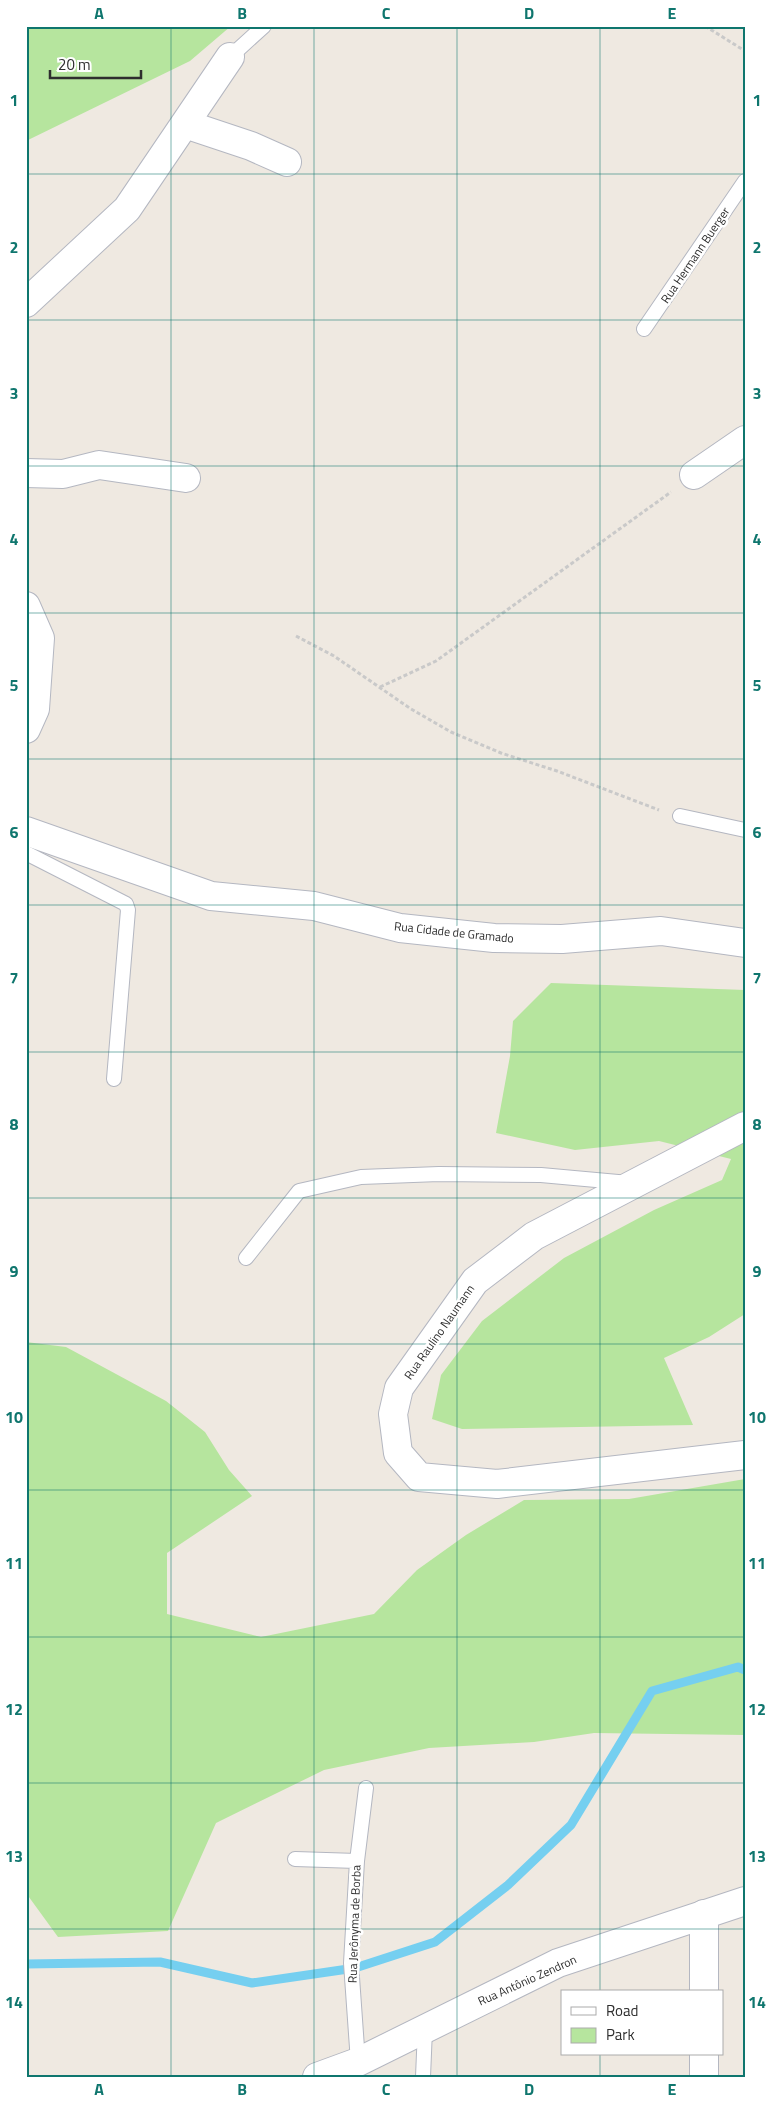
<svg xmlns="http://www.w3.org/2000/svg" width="771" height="2103" viewBox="0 0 771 2103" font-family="'Titillium Web',sans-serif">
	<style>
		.green { fill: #b6e59e }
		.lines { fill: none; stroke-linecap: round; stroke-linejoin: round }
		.stream { stroke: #75cff0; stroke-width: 9 }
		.lane-casing { stroke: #b4b7c1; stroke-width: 16 }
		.street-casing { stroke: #b4b7c1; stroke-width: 30 }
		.secondary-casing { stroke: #b4b7c1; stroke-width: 30 }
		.path { stroke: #c9c9c9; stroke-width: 3; stroke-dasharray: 4 2.5; stroke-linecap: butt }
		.lane { stroke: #fff; stroke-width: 14 }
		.street { stroke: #fff; stroke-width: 28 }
		.secondary { stroke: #fff; stroke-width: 28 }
		.grid { fill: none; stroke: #0f766e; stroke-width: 1; stroke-opacity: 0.55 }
		.labels { text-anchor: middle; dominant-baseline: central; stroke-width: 5; stroke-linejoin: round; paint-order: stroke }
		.street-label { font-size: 12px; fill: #2e2e2e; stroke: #fff }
		.neatline { fill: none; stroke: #0f766e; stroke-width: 2 }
		.grid-label { font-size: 16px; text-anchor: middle; font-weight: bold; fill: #0f766e }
	</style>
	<rect width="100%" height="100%" fill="#efe9e1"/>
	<path class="green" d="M 26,26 L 231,26 L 190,61 L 26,141 Z
		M 551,983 L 745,990 L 745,1314 L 709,1337 L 664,1358 L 693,1425 L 462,1429 L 432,1419 L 441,1375 L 482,1321 L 564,1258 L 654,1210 L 722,1180 L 731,1159 L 659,1141 L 575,1150 L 496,1133 L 510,1056 L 513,1021 Z
		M 26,1342 L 66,1347 L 166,1401 L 205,1432 L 229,1470 L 252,1496 L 167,1553 L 167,1614 L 261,1637 L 374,1614 L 417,1570 L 466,1535 L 524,1500 L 629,1499 L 745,1479 L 745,1735 L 594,1733 L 534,1742 L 429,1748 L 324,1770 L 216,1823 L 168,1931 L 58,1937 L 26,1893 Z"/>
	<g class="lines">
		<path class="stream" d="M 26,1964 L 160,1962 L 252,1983 L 355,1968 L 435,1942 L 508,1885 L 571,1825 L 652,1691 L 738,1667 L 745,1670"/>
		<defs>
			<path id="lane" d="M 230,57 L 264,26
				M 644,329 L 745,181
				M 680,816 L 745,830
				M 26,853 L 126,904 L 128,910 L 114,1079
				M 246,1258 L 299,1191 L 361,1177 L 439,1174 L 541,1175 L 629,1183
				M 295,1859 L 357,1861
				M 358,2062 L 351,1963 L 357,1861 L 366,1788
				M 423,2077 L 425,2029"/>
			<path id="street" d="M 185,124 L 251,146 L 287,162
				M 26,303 L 127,209 L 230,57
				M 26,473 L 63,474 L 99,465 L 186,478
				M 694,475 L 745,440
				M 26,606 L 40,638 L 35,709 L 26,729
				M 26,831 L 211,896 L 314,906 L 400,928 L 494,938 L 562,939 L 661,931 L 745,943
				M 745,1126 L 534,1236 L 475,1281 L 399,1388 L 393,1414 L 398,1453 L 419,1477 L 497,1484 L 745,1455
				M 704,1992 L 704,1914
				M 704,2077 L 704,2054"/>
			<path id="secondary" d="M 317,2077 L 358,2062 L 558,1963 L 745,1901"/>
		</defs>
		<use href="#lane" class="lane-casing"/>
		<use href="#street" class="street-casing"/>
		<use href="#secondary" class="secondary-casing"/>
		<path class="path" d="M 705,26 L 745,51
			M 296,636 L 334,656 L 411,709 L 451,732 L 501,753 L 557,771 L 659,810
			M 380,687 L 436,661 L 671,492"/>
		<use href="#lane" class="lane"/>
		<use href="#street" class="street"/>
		<use href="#secondary" class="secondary"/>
	</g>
	<path class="grid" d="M 171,26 L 171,2077M 314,26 L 314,2077M 457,26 L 457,2077M 600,26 L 600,1992M 26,174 L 745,174M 26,320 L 745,320M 26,466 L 745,466M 26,613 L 745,613M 26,759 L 745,759M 26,905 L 745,905M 26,1052 L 745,1052M 26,1198 L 745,1198M 26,1344 L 745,1344M 26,1490 L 745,1490M 26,1637 L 745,1637M 26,1783 L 745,1783M 26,1929 L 745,1929M 600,2054 L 600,2077"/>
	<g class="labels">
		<g class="street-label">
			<text transform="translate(695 255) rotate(-56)">Rua Hermann Buerger</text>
			<text transform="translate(454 932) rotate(6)">Rua Cidade de Gramado</text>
			<text transform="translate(439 1332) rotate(-55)">Rua Raulino Naumann</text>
			<text transform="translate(354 1924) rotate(-88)">Rua Jerônyma de Borba</text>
			<text transform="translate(527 1980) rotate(-24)">Rua Antônio Zendron</text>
		</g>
	</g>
	<rect width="771" height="2103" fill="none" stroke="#ffffff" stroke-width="55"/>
	<rect x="561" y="1990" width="162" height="65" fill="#ffffff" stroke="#ababab"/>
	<rect x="571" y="2007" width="25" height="8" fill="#ffffff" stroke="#ababab"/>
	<text x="606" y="2016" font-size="15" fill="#2e2e2e">Road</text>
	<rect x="571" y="2028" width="25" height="15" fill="#b6e59e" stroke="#ababab"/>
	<text x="606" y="2040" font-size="15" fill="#2e2e2e">Park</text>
	<path d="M50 70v8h91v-8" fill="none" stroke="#2e2e2e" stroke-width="2.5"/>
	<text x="58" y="70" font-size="15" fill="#2e2e2e" stroke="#ffffff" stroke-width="4" paint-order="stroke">20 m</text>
	<rect x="28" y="28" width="716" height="2048" class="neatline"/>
	<g class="grid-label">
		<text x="99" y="19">A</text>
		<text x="242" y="19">B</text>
		<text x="386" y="19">C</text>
		<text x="529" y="19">D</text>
		<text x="672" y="19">E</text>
		<text x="14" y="106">1</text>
		<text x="757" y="106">1</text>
		<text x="14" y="253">2</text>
		<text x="757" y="253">2</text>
		<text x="14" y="399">3</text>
		<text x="757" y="399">3</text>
		<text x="14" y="545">4</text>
		<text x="757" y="545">4</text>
		<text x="14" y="691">5</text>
		<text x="757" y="691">5</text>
		<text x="14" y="838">6</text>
		<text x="757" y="838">6</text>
		<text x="14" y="984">7</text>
		<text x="757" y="984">7</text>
		<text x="14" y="1130">8</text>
		<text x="757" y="1130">8</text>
		<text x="14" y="1277">9</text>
		<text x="757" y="1277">9</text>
		<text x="14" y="1423">10</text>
		<text x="757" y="1423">10</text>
		<text x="14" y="1569">11</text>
		<text x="757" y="1569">11</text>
		<text x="14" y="1715">12</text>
		<text x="757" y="1715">12</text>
		<text x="14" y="1862">13</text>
		<text x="757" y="1862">13</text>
		<text x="14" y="2008">14</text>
		<text x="757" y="2008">14</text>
		<text x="99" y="2095">A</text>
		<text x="242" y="2095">B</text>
		<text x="386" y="2095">C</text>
		<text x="529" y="2095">D</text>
		<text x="672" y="2095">E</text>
	</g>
</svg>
